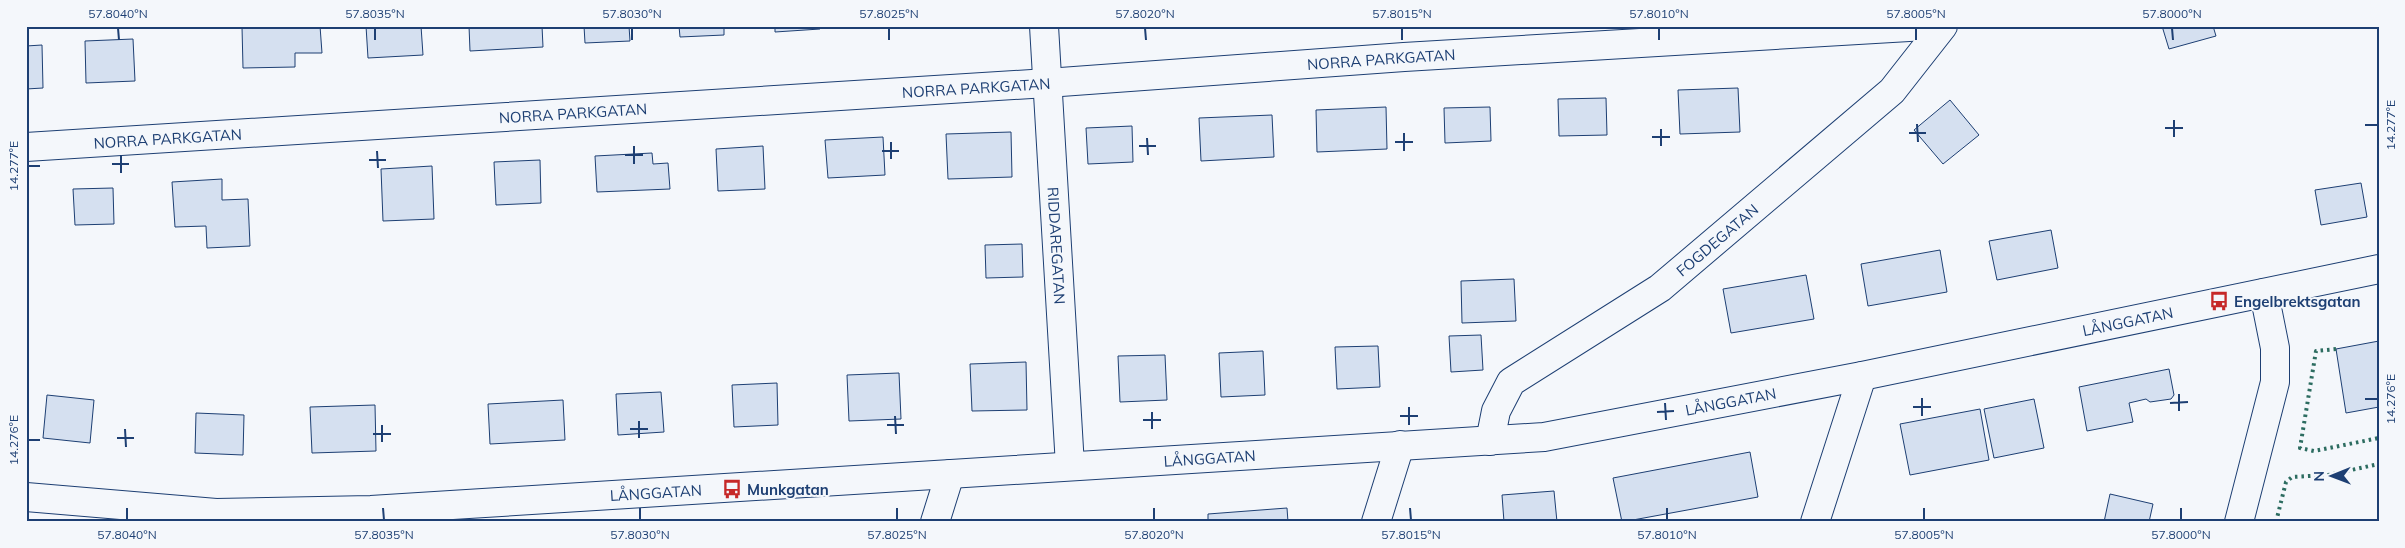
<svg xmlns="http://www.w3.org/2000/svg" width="2405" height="548" viewBox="0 0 2405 548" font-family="Mulish,sans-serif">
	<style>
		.building { fill: #d5e0f0; stroke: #1d3f73 }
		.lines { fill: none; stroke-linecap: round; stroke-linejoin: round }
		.minor-casing { stroke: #1d3f73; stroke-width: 30 }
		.minor { stroke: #f4f7fb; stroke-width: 28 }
		.hedge { stroke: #2c6c60; stroke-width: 4; stroke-dasharray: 2.5 4; stroke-linecap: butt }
		.ticks { fill: none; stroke: #1d3f73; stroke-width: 2 }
		.labels { text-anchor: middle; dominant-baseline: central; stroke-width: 4; stroke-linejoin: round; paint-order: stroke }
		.street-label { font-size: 15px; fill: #1d3f73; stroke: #f4f7fb }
		.poi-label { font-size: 15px; font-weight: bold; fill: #1d3f73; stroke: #f4f7fb; text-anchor: start }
		.neatline { fill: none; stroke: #1d3f73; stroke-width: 2 }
		.ticks-label { font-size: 12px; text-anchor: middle; fill: #1d3f73 }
	</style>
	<rect width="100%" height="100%" fill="#f4f7fb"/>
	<path class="building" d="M 320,26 L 322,53 L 295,53 L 295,67 L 243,68 L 242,27 Z
		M 366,26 L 421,26 L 423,55 L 368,58 Z
		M 469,26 L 542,26 L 543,47 L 470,51 Z
		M 584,26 L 629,26 L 630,41 L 585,43 Z
		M 679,26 L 724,26 L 724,35 L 680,37 Z
		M 775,26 L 820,26 L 820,29 L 775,32 Z
		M 2162,26 L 2213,26 L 2216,36 L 2169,49 Z
		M 133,39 L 135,81 L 86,83 L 85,41 Z
		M 42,45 L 43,88 L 26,89 L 26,46 Z
		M 1738,88 L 1740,132 L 1680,134 L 1678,90 Z
		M 1606,98 L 1607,135 L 1559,136 L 1558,99 Z
		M 1950,100 L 1979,135 L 1943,164 L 1914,130 Z
		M 1386,107 L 1387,149 L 1317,152 L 1316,110 Z
		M 1490,107 L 1491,141 L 1445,143 L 1444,108 Z
		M 1272,115 L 1274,157 L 1201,161 L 1199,118 Z
		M 1132,126 L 1133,162 L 1088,164 L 1086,128 Z
		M 1011,132 L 1012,177 L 948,179 L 946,134 Z
		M 883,137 L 885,175 L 828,178 L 825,140 Z
		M 763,146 L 765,189 L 718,191 L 716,149 Z
		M 652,153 L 653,164 L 668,163 L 670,189 L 597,192 L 595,156 Z
		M 540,160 L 541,203 L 496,205 L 494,162 Z
		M 432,166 L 434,219 L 383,221 L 381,169 Z
		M 222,179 L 222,200 L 248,199 L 250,246 L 207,248 L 206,226 L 175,227 L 172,182 Z
		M 2361,183 L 2367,217 L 2321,225 L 2315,190 Z
		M 113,188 L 114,224 L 75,225 L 73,189 Z
		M 2051,230 L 2058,268 L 1997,280 L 1989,241 Z
		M 1022,244 L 1023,277 L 986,278 L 985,245 Z
		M 1940,250 L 1947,292 L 1868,306 L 1861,264 Z
		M 1806,275 L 1814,319 L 1731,333 L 1723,289 Z
		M 1514,279 L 1516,321 L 1462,323 L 1461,281 Z
		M 1481,335 L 1483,370 L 1451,372 L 1449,336 Z
		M 2379,341 L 2379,407 L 2346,413 L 2336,349 Z
		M 1378,346 L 1380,387 L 1337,389 L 1335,347 Z
		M 1263,351 L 1265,395 L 1221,397 L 1219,353 Z
		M 1165,355 L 1167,400 L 1120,402 L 1118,356 Z
		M 1026,362 L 1027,410 L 972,411 L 970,364 Z
		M 2169,369 L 2174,395 L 2171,399 L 2150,402 L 2146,399 L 2129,403 L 2133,422 L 2087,431 L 2079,387 Z
		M 899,373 L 901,419 L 849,421 L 847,375 Z
		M 777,383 L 778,425 L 734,427 L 732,385 Z
		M 661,392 L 664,432 L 618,435 L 616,394 Z
		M 47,395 L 94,400 L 90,443 L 43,438 Z
		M 2034,399 L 2044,448 L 1994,458 L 1984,409 Z
		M 563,400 L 565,440 L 490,444 L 488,404 Z
		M 375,405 L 376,451 L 312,453 L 310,407 Z
		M 1980,409 L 1989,460 L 1910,475 L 1900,424 Z
		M 196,413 L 244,415 L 243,455 L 195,453 Z
		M 1750,452 L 1758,497 L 1622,522 L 1613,478 Z
		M 1554,491 L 1557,522 L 1504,522 L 1502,495 Z
		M 2110,494 L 2153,504 L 2149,522 L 2104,522 Z
		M 1287,508 L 1288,522 L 1208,522 L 1208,514 Z"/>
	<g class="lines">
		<defs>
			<g id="minor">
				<path id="s1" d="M 1044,26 L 1070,466"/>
				<path id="s2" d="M 26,147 L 1047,83 L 1404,57 L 1926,26"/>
				<path id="s3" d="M 1490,441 L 1496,411 L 1511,382 L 1660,288 L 1892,91 L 1943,26"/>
				<path id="s4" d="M 26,497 L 216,513 L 371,510 L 1544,437 L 1862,376 L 2379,269"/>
				<path d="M 935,522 L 950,474"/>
				<path d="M 1376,522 L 1400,445"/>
				<path d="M 1815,522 L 1862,376"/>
				<path d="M 2239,522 L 2275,382 L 2275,348 L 2264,293"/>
			</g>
		</defs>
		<use href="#minor" class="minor-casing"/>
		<use href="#minor" class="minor"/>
		<path class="hedge" d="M 2336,349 L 2316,351 L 2300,448 L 2314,451 L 2379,438
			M 2276,522 L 2286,482 L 2292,477 L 2328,475 L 2379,464"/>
	</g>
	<path class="ticks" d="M 118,28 L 119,40M 375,28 L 375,40M 632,28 L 632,40M 889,28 L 889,40M 1145,28 L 1146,40M 1402,28 L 1402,40M 1659,28 L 1659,40M 1916,28 L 1916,40M 2172,28 L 2173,40M 2174,120 L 2174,137M 1917,124 L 1918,142M 2365,125 L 2378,125M 2165,128 L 2183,128M 1661,129 L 1661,146M 1404,133 L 1404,151M 1909,133 L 1926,133M 1652,137 L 1670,137M 1147,138 L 1148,155M 891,142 L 891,159M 1395,142 L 1413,142M 634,146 L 634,164M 1139,146 L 1156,146M 377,151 L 378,168M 882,151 L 899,151M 121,155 L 121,173M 625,155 L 643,155M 369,160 L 386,160M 112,164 L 129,164M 28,166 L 40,166M 2179,394 L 2179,411M 1922,398 L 1922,416M 2365,399 L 2378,399M 1665,403 L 1666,420M 2170,403 L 2188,402M 1409,407 L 1409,425M 1913,407 L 1931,407M 1152,412 L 1152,429M 1657,412 L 1674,411M 895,416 L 896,434M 1400,416 L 1418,416M 1143,420 L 1161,420M 639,421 L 639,438M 382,425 L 382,442M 887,425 L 904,425M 125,429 L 126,447M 630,429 L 648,429M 373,434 L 391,434M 117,438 L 134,438M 28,440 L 40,440M 127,508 L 127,520M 383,508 L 384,520M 640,508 L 640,520M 897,508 L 897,520M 1154,508 L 1154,520M 1410,508 L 1411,520M 1667,508 L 1667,520M 1924,508 L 1924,520M 2181,508 L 2181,520"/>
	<defs>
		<symbol id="bus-bare" viewBox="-9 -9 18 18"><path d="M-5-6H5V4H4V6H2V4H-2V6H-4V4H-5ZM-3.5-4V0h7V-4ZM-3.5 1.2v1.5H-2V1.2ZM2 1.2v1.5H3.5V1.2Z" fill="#c62828" stroke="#f4f7fb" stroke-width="2.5" paint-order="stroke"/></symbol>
	</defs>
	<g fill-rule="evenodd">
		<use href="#bus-bare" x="2205" y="287" width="28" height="28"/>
		<use href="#bus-bare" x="718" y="475" width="28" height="28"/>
	</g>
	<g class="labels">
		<g class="street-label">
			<text stroke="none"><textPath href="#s2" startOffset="1358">NORRA PARKGATAN</textPath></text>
			<text stroke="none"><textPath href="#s2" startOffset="952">NORRA PARKGATAN</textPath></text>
			<text stroke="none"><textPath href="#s2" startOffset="548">NORRA PARKGATAN</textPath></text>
			<text stroke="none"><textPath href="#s2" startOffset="142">NORRA PARKGATAN</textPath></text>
			<text stroke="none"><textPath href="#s3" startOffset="314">FOGDEGATAN</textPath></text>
			<text stroke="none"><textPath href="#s1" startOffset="220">RIDDAREGATAN</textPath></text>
			<text stroke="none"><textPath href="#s4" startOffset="2116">LÅNGGATAN</textPath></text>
			<text stroke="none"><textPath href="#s4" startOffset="1711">LÅNGGATAN</textPath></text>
			<text stroke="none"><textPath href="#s4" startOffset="1186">LÅNGGATAN</textPath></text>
			<text stroke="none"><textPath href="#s4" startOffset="631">LÅNGGATAN</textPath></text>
		</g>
		<g class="poi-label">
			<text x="2234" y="301">Engelbrektsgatan</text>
			<text x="747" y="489">Munkgatan</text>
		</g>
	</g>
	<rect width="2405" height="548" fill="none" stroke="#f4f7fb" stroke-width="55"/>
	<g transform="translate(2332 476) rotate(269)" stroke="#f4f7fb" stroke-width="4" paint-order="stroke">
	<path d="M0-4L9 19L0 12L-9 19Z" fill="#1d3f73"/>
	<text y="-8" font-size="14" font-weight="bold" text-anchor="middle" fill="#1d3f73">N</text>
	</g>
	<rect x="28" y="28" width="2350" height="492" class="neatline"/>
	<g class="ticks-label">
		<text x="118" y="18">57.8040°N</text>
		<text x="375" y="18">57.8035°N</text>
		<text x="632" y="18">57.8030°N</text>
		<text x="889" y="18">57.8025°N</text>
		<text x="1145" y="18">57.8020°N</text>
		<text x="1402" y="18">57.8015°N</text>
		<text x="1659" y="18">57.8010°N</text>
		<text x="1916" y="18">57.8005°N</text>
		<text x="2172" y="18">57.8000°N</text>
		<text transform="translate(2391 125) rotate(-90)" y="4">14.277°E</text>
		<text transform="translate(14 166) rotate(-90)" y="4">14.277°E</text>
		<text transform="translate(2391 399) rotate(-90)" y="4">14.276°E</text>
		<text transform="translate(14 440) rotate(-90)" y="4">14.276°E</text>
		<text x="127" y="539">57.8040°N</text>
		<text x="384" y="539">57.8035°N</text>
		<text x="640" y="539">57.8030°N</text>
		<text x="897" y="539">57.8025°N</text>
		<text x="1154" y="539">57.8020°N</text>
		<text x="1411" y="539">57.8015°N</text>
		<text x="1667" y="539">57.8010°N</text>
		<text x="1924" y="539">57.8005°N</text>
		<text x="2181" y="539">57.8000°N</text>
	</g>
</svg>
